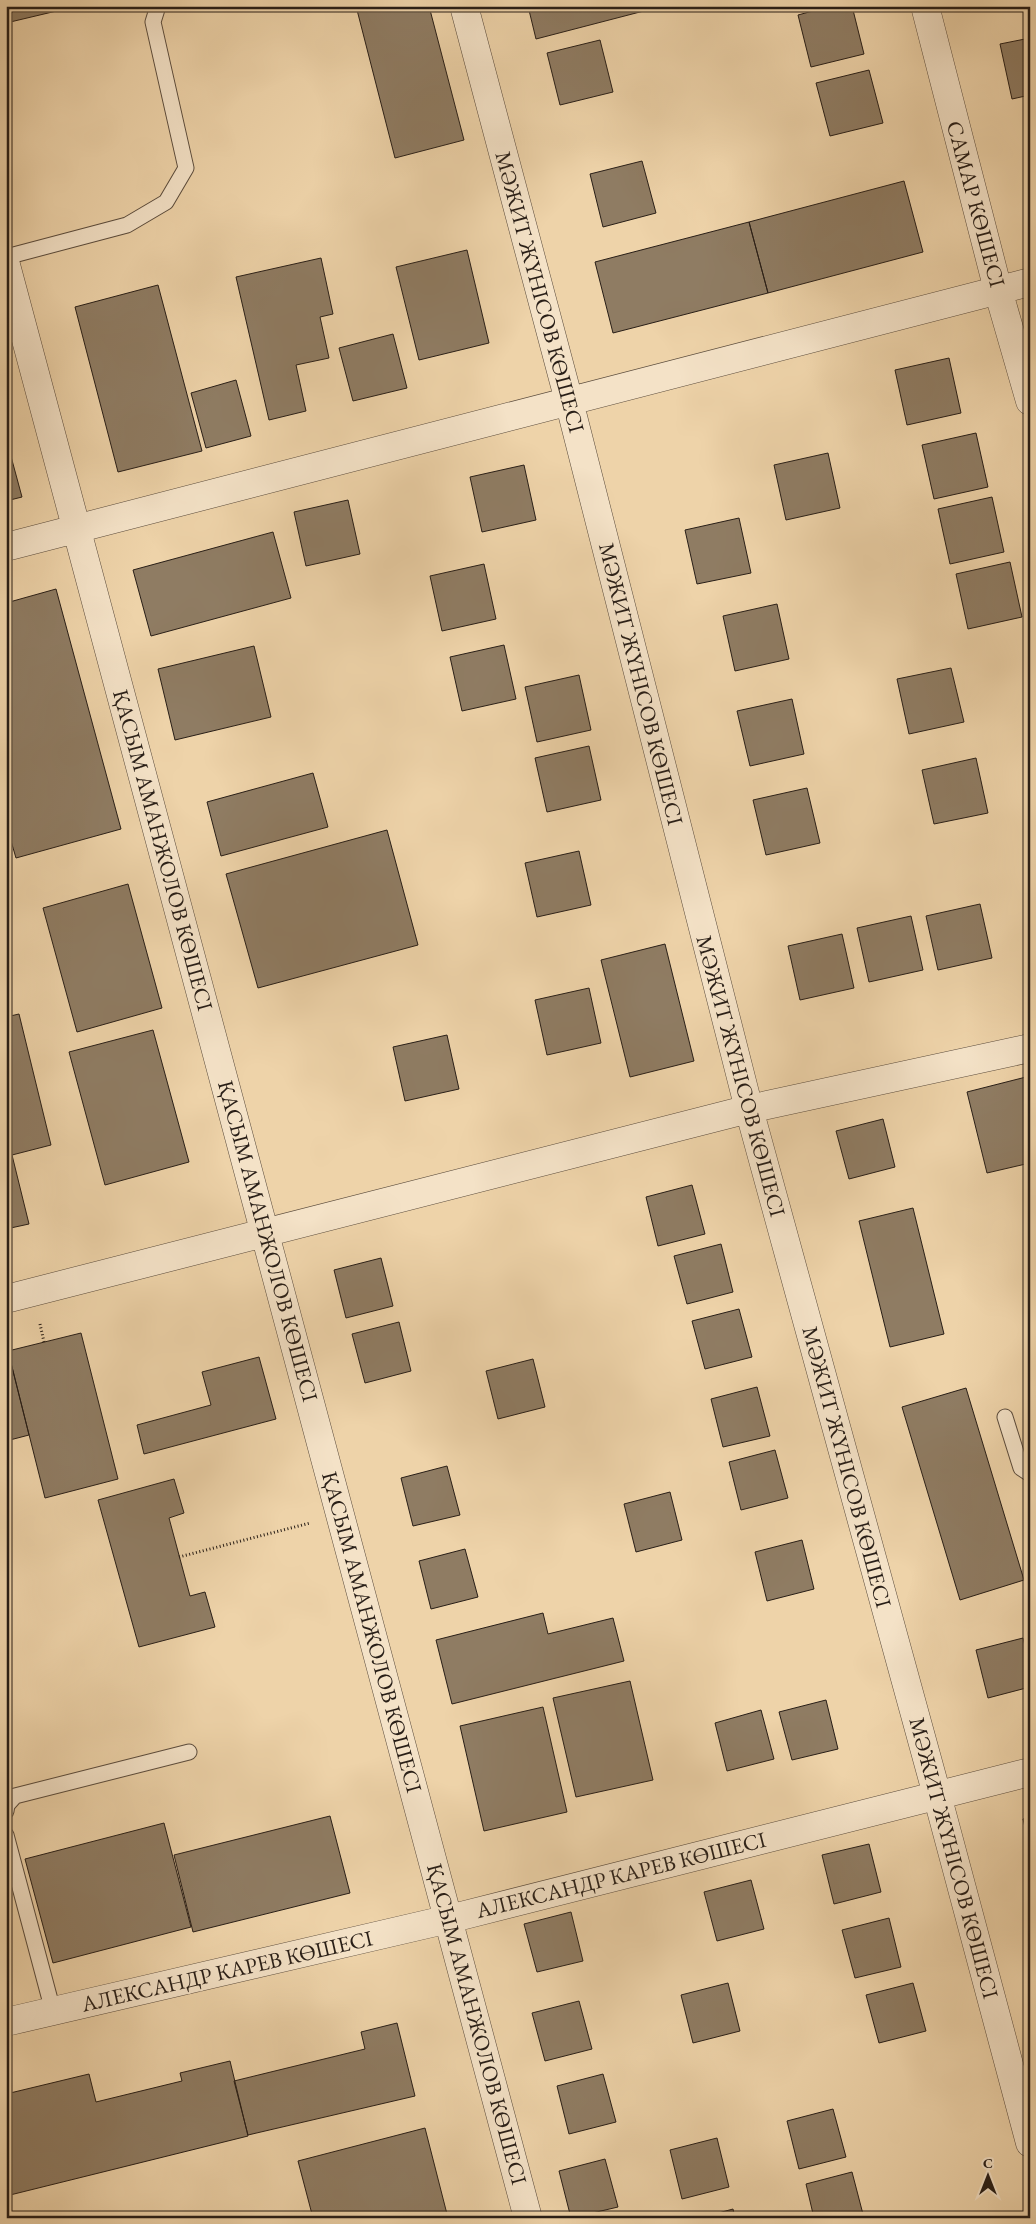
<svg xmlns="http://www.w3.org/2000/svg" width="1036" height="2224" viewBox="0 0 1036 2224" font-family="'EB Garamond',serif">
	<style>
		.building { fill: #8f7c63; stroke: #281e17 }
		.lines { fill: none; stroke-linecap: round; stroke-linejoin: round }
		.lane-casing { stroke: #5a4b3c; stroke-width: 17 }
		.street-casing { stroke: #5a4b3c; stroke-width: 29 }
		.path { stroke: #281e17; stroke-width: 3; stroke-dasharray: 1 2.5; stroke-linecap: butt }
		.lane { stroke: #f4e2c7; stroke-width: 15 }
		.street { stroke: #f4e2c7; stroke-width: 28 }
		.labels { text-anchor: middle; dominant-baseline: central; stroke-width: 4; stroke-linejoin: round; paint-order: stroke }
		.street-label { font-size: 22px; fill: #281e17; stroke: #f4e2c7 }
	</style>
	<rect width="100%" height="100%" fill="#eed3a9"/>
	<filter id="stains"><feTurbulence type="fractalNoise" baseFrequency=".004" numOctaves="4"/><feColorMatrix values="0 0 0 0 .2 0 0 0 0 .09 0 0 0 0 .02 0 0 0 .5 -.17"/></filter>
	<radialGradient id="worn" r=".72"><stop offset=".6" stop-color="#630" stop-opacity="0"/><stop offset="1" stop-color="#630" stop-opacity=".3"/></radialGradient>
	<path class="building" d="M 6,6 L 64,6 L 65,9 L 6,23 Z
		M 356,6 L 429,6 L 464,140 L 395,158 Z
		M 528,6 L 663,6 L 536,39 Z
		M 831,6 L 852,6 L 864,54 L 811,67 L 798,15 Z
		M 1030,38 L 1030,95 L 1012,99 L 1000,44 Z
		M 600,40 L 613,92 L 560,105 L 547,53 Z
		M 869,70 L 883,123 L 830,136 L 816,83 Z
		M 1030,131 L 1030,150 L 1026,132 Z
		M 642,161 L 656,213 L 603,227 L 590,174 Z
		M 904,181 L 923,252 L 768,293 L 749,222 Z
		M 749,222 L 768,293 L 613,333 L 595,262 Z
		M 467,250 L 489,343 L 419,360 L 396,267 Z
		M 321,258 L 333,314 L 320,317 L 329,358 L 296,365 L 306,411 L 269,420 L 236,277 Z
		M 158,285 L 202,451 L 118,472 L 75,307 Z
		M 393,334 L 407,388 L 353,401 L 339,348 Z
		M 949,358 L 961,413 L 907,425 L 895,370 Z
		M 236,380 L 251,436 L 206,448 L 191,393 Z
		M 976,433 L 988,487 L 934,499 L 922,445 Z
		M 6,438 L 22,497 L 6,501 Z
		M 828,453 L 840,508 L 786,520 L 774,465 Z
		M 524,465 L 536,520 L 482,532 L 470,477 Z
		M 992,497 L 1004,552 L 950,564 L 938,509 Z
		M 348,500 L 360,554 L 306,566 L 294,512 Z
		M 739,518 L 751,573 L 697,584 L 685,530 Z
		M 273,532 L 291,598 L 151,636 L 133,570 Z
		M 1010,562 L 1022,617 L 968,629 L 956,574 Z
		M 484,564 L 496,619 L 442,631 L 430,576 Z
		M 56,589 L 121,829 L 16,858 L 6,824 L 6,603 Z
		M 777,604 L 789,659 L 735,671 L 723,616 Z
		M 504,645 L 516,699 L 462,711 L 450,657 Z
		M 254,646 L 271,717 L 175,740 L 158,669 Z
		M 951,668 L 964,722 L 909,734 L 897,679 Z
		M 579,675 L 591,730 L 537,742 L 525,687 Z
		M 792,699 L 804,754 L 750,766 L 737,711 Z
		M 589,746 L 601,800 L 547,812 L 535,758 Z
		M 976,758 L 988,813 L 934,824 L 922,770 Z
		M 313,773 L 328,827 L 221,856 L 207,802 Z
		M 807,788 L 820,843 L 766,855 L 753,800 Z
		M 387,830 L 418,945 L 258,988 L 226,874 Z
		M 579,851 L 591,905 L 537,917 L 525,863 Z
		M 128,884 L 162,1008 L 77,1032 L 43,908 Z
		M 980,904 L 992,958 L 938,970 L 926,916 Z
		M 911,916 L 923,970 L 869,982 L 857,928 Z
		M 842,934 L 854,988 L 800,1000 L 788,946 Z
		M 665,944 L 694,1061 L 630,1077 L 601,960 Z
		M 589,988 L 601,1043 L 547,1055 L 535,1000 Z
		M 6,994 L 11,1011 L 6,1012 Z
		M 19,1014 L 51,1145 L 12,1155 L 29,1224 L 6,1229 L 6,1017 Z
		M 153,1030 L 189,1162 L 105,1185 L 69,1052 Z
		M 447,1035 L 459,1089 L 405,1101 L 393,1047 Z
		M 1030,1076 L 1030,1163 L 987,1173 L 967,1092 Z
		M 883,1119 L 895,1167 L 849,1179 L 836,1131 Z
		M 692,1185 L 705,1234 L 658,1246 L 646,1197 Z
		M 913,1208 L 944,1334 L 890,1347 L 859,1221 Z
		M 721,1244 L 733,1292 L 687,1304 L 674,1256 Z
		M 381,1258 L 393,1306 L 346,1318 L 334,1270 Z
		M 739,1309 L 752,1357 L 705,1369 L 692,1321 Z
		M 399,1322 L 411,1371 L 365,1383 L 352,1334 Z
		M 81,1333 L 118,1479 L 45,1498 L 8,1351 Z
		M 8,1351 L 29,1435 L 6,1441 L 6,1352 Z
		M 259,1357 L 276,1419 L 144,1454 L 137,1425 L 211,1405 L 202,1372 Z
		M 533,1359 L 545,1407 L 498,1419 L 486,1371 Z
		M 757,1387 L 770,1436 L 723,1447 L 711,1399 Z
		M 966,1388 L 1024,1580 L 960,1600 L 902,1407 Z
		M 775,1450 L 788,1498 L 741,1510 L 729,1462 Z
		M 447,1466 L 460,1515 L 413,1526 L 401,1478 Z
		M 174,1479 L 184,1513 L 169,1518 L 190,1596 L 205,1592 L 215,1627 L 139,1647 L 98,1500 Z
		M 670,1492 L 682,1540 L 636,1552 L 624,1504 Z
		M 802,1540 L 814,1589 L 767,1601 L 755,1552 Z
		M 465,1549 L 478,1597 L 431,1609 L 419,1561 Z
		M 543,1613 L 548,1634 L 613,1618 L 624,1661 L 452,1704 L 436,1640 Z
		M 1023,1638 L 1030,1666 L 1030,1687 L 988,1698 L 976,1650 Z
		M 630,1681 L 653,1780 L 576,1797 L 553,1698 Z
		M 826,1700 L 838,1749 L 792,1760 L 779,1712 Z
		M 543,1707 L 567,1812 L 484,1831 L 460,1726 Z
		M 761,1710 L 774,1759 L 727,1771 L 715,1723 Z
		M 330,1816 L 350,1893 L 193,1932 L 174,1855 Z
		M 1030,1817 L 1030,1848 L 1023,1819 Z
		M 164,1823 L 191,1927 L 53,1963 L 25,1859 Z
		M 869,1844 L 881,1892 L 834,1904 L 822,1855 Z
		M 751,1880 L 764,1929 L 717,1941 L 704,1892 Z
		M 571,1912 L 583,1961 L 537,1972 L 524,1924 Z
		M 889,1918 L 901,1967 L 855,1978 L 842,1930 Z
		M 728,1983 L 740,2031 L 693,2043 L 681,1995 Z
		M 913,1983 L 926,2031 L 879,2043 L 866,1995 Z
		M 579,2001 L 592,2049 L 545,2061 L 532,2013 Z
		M 397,2023 L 415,2096 L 248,2135 L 234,2081 L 365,2049 L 361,2032 Z
		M 230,2061 L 248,2136 L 6,2196 L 6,2094 L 89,2074 L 96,2102 L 182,2081 L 180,2073 Z
		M 603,2074 L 616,2122 L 569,2134 L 557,2086 Z
		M 833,2109 L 846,2157 L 799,2169 L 787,2121 Z
		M 425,2128 L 448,2218 L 313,2218 L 298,2161 Z
		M 717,2138 L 729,2187 L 682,2199 L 670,2150 Z
		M 605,2159 L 618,2207 L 571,2218 L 559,2171 Z
		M 852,2172 L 864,2218 L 814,2218 L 806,2184 Z
		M 733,2209 L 735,2218 L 700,2218 Z"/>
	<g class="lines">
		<defs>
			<path id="lane" d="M 6,257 L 127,225 L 166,202 L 186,168 L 153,22 L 158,6
				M 1005,1417 L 1021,1468 L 1030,1474
				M 6,1811 L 7,1805 L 15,1796 L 189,1752
				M 6,1835 L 53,2011"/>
			<path id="street" d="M 464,6 L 569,401 L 749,1109 L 937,1795 L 1030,2143
				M 925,6 L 998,290 L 1030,401
				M 6,265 L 528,2218
				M 6,547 L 1030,282
				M 6,1299 L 749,1109 L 1030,1048
				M 6,2022 L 449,1919 L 1030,1772"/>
		</defs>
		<use href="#lane" class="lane-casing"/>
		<use href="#street" class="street-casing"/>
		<path class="path" d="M 40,1324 L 44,1342
			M 179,1557 L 310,1523"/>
		<use href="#lane" class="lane"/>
		<use href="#street" class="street"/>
	</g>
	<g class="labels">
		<g class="street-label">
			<text transform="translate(976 204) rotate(75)">САМАР КӨШЕСІ</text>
			<text transform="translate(540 292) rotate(75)">МӘЖИТ ЖҮНІСОВ КӨШЕСІ</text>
			<text transform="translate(641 684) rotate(76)">МӘЖИТ ЖҮНІСОВ КӨШЕСІ</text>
			<text transform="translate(163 850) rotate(75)">ҚАСЫМ АМАНЖОЛОВ КӨШЕСІ</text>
			<text transform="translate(741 1076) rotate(75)">МӘЖИТ ЖҮНІСОВ КӨШЕСІ</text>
			<text transform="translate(268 1241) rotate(75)">ҚАСЫМ АМАНЖОЛОВ КӨШЕСІ</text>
			<text transform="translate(847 1467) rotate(75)">МӘЖИТ ЖҮНІСОВ КӨШЕСІ</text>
			<text transform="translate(372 1632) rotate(75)">ҚАСЫМ АМАНЖОЛОВ КӨШЕСІ</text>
			<text transform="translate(954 1858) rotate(75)">МӘЖИТ ЖҮНІСОВ КӨШЕСІ</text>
			<text transform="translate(621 1875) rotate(-14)">АЛЕКСАНДР КАРЕВ КӨШЕСІ</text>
			<text transform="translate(227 1971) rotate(-13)">АЛЕКСАНДР КАРЕВ КӨШЕСІ</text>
			<text transform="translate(477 2024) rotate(75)">ҚАСЫМ АМАНЖОЛОВ КӨШЕСІ</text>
		</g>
	</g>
	<rect width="1036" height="2224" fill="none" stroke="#eed3a9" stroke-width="25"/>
	<rect x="8" y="8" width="1021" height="2209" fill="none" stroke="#281e17" stroke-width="2.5"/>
	<rect x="12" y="12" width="1011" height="2199" fill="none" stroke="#281e17"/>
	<g transform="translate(988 2176)" stroke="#f4e2c7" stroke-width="4" paint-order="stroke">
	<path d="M0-4L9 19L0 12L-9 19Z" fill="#281e17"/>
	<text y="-8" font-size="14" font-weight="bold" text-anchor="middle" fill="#281e17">С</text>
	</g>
	<rect width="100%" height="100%" filter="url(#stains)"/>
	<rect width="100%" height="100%" fill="url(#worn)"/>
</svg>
